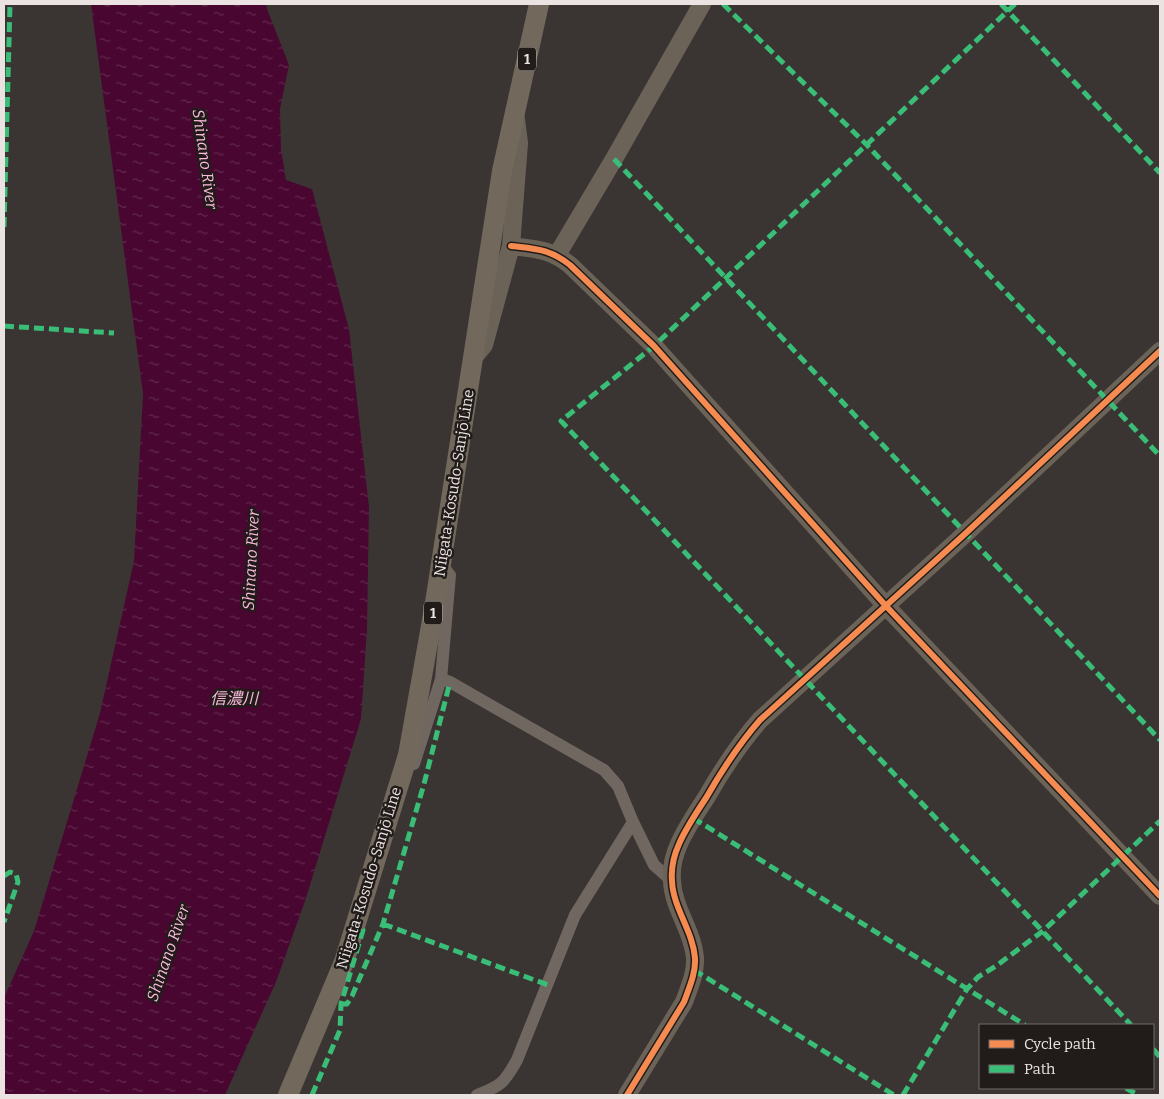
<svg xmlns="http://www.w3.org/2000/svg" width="1164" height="1099" viewBox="0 0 1164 1099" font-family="Bitter,'Noto Sans JP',serif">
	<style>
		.water { fill: url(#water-ripples) }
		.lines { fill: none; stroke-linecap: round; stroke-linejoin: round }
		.street { stroke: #706860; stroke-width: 12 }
		.secondary { stroke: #6c6358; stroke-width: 18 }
		.primary { stroke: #73685c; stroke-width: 20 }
		.quiet { stroke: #3abd76; stroke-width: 5; stroke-dasharray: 10 5; stroke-linecap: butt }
		.cycleway-casing { stroke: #211c1a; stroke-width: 9 }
		.cycleway { stroke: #f68b52; stroke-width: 6 }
		.labels { text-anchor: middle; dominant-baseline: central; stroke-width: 5; stroke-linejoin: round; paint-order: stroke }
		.shield { fill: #211c1a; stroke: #aea7a5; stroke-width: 1 }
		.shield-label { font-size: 14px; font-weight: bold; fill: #eae3e1 }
		.street-label { font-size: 15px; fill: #eae3e1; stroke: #211c1a }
		.water-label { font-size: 16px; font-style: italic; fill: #fab9db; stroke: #211c1a }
	</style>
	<defs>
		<pattern id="water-ripples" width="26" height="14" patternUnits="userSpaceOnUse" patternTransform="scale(1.25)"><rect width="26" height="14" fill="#480631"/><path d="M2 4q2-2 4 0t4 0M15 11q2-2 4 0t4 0" fill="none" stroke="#632a4f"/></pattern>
	</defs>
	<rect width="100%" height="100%" fill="#3a3533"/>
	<path class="water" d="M 91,4 L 266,4 L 267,9 L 289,65 L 280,109 L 281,149 L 286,180 L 312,189 L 349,329 L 369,507 L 367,629 L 361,719 L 305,901 L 276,982 L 225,1095 L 4,1095 L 4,998 L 34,931 L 100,713 L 134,561 L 143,394 Z"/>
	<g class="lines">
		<path class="street" d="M 441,679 L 450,682 L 604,770 L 618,786 L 633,822 L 654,865 L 671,880
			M 414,764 L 441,679 L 450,575 L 441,564
			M 477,1095 C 501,1086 504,1083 517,1060 L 575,915 L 633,822"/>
		<path class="secondary" d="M 511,246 C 536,249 550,249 570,265 L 654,346 L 886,606 L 1160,896
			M 557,255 L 614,159 L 702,4
			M 474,357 L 484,345 L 511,246 L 519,143 L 516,119
			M 627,1095 L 684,1002 C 689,988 696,973 695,958 C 693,931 673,908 672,881 C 671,869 674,855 679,844 C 686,828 696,813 706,798 C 722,770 739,744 760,720 L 966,533 L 1160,351"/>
		<path class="primary" d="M 288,1095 L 344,962 L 408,755 L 434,609 L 502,171 L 539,4"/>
		<path class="quiet" d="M 723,4 L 866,144 L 1160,456
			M 1001,4 L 1160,173
			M 1015,4 L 654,346 L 561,421 L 1131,1025
			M 614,159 L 1160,740
			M 4,227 L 10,4
			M 4,326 L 114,333
			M 693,818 L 1025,1025
			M 4,876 L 10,872 L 16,874 L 18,882 L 4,922
			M 383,924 L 548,985
			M 694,970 L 894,1095
			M 341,1004 L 347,1004 L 352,996 L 383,924 L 424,784 L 450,682
			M 1153,1049 L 1160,1057
			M 1126,1088 L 1138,1095
			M 312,1095 L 340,1030 L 341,1004 L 363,930 L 358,918
			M 903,1095 L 967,989 L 978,977 L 996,966 L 1043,931 L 1160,821"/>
		<defs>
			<path id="cycleway" d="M 511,246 C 536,249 550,249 570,265 L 654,346 L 886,606 L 1160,896
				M 627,1095 L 684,1002 C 689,988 696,973 695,958 C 693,931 673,908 672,881 C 671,869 674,855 679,844 C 686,828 696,813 706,798 C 722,770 739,744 760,720 L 966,533 L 1160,351"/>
		</defs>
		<use href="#cycleway" class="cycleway-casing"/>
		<use href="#cycleway" class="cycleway"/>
	</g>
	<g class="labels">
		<g class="shield">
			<rect x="518" y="47.5" width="18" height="23" rx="4"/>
			<rect x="424" y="601.5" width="18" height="23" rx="4"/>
		</g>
		<g class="shield-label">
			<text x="527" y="59">1</text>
			<text x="433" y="613">1</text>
		</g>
		<g class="street-label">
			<text transform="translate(454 483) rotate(-81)">Niigata-Kosudo-Sanjō Line</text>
			<text transform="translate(369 878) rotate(-73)">Niigata-Kosudo-Sanjō Line</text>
		</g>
		<g class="water-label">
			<text transform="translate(205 159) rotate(82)">Shinano River</text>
			<text transform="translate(251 560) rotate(-87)">Shinano River</text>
			<text x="234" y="698">信濃川</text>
			<text transform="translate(168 953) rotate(-71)">Shinano River</text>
		</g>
	</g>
	<rect width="1164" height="1099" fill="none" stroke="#eae3e1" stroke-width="10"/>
	<rect x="979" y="1024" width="175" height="65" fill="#211c1a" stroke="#716c6a"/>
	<rect x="989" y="1040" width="25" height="8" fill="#f68b52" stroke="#716c6a"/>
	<text x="1024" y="1049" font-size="15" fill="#eae3e1">Cycle path</text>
	<rect x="989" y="1065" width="25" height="8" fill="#3abd76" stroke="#716c6a"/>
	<text x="1024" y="1074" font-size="15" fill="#eae3e1">Path</text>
</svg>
